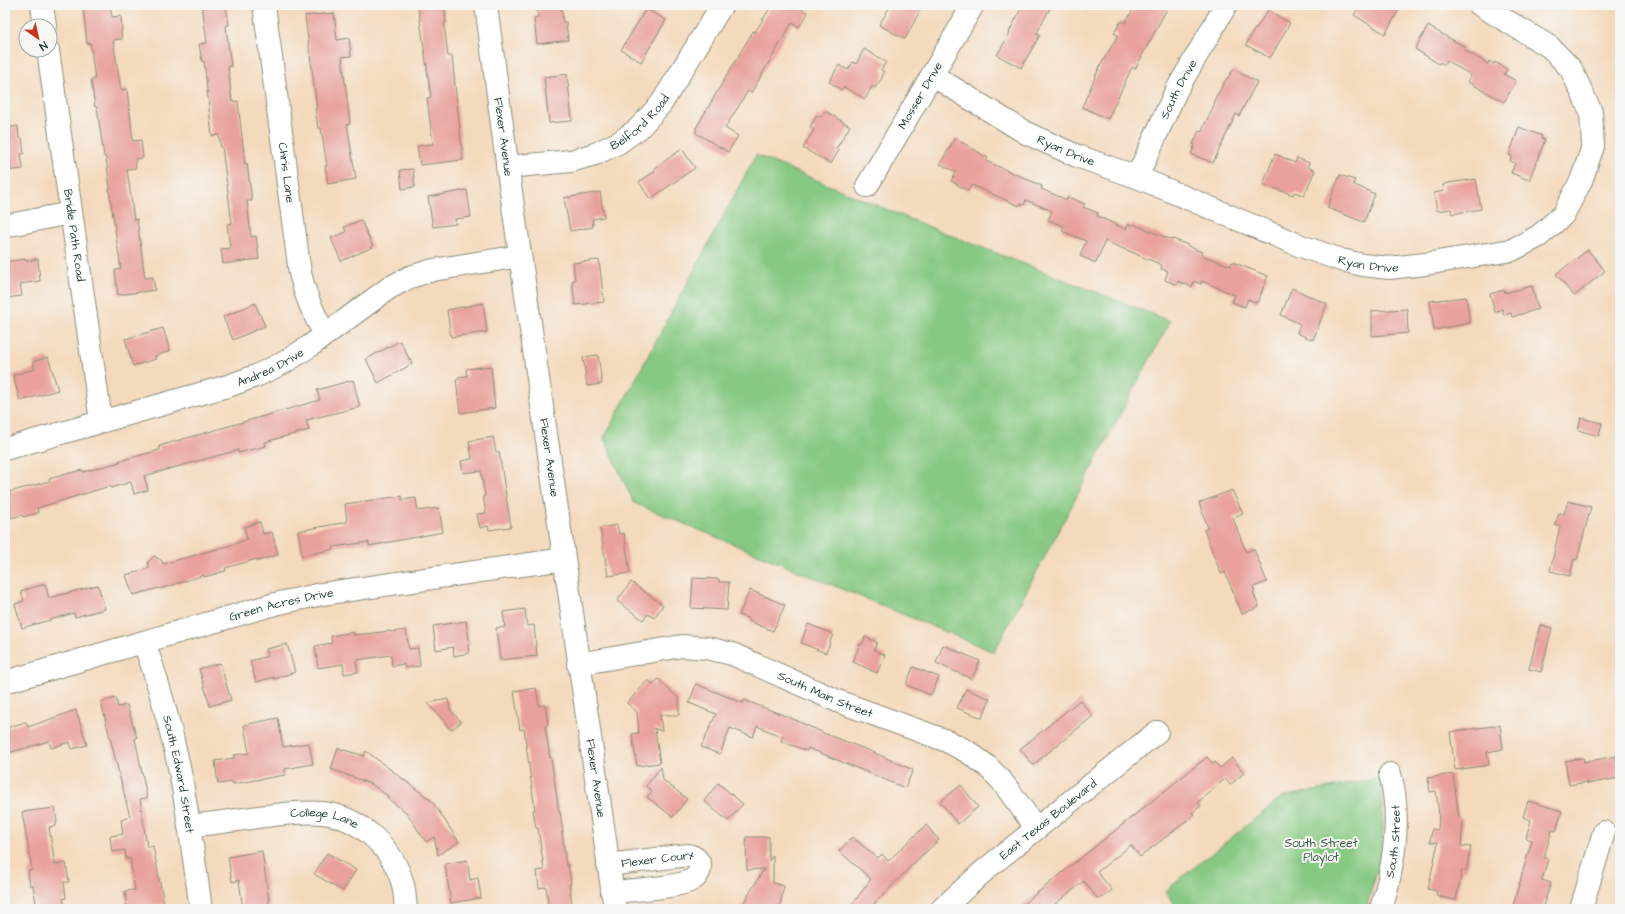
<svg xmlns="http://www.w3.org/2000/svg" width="1625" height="914" viewBox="0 0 1625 914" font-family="'Architects Daughter',sans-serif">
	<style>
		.green { fill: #86c982; stroke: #52835b }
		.building { fill: #e9a29b }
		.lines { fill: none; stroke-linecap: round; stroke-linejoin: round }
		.minor-casing { stroke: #8a8c78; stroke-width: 24 }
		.minor { stroke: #fff; stroke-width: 22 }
		.labels { text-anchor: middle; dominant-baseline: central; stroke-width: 4; stroke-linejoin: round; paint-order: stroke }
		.street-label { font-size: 12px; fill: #1f3d34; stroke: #f6f6f2 }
		.park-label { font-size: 12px; fill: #396048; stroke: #f6f6f2 }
	</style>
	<rect width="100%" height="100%" fill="#f6f6f2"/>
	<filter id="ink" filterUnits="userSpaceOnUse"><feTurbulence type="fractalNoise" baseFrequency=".025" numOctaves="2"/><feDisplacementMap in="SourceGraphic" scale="8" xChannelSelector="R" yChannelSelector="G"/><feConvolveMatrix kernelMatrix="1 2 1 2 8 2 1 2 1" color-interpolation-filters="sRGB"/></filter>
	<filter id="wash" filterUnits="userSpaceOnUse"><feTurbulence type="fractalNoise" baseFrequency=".012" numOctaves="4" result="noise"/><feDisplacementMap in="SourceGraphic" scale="16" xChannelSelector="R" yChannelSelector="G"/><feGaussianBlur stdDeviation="0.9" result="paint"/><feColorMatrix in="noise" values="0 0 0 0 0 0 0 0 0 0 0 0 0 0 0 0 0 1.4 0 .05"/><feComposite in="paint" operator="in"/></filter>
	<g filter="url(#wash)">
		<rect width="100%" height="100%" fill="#f4dabd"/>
		<path class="green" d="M 756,155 L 922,224 L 1170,321 L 994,652 L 634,503 L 604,438 Z
			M 1381,778 L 1383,831 L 1379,863 L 1366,909 L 1177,909 L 1165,891 L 1282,797 Z"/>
		<g id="blocks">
			<path class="building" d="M 83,5 L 110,5 L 112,17 L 121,16 L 122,31 L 121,31 L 122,39 L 113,40 L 121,90 L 127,89 L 133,141 L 141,140 L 143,158 L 135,159 L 136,168 L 127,169 L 134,220 L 137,219 L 145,278 L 153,277 L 155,290 L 118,295 L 115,270 L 121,269 L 109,189 L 110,189 L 106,157 L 104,157 L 97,107 L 95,107 L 91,80 L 95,79 L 90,43 L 87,44 Z
				M 202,5 L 226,5 L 229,25 L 226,26 L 231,66 L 228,67 L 232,102 L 238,101 L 245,164 L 247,163 L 252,201 L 247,201 L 251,237 L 256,236 L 259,259 L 223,264 L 221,249 L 230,248 L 227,224 L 232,223 L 222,147 L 221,148 L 219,135 L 212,136 L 204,61 L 202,62 L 199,44 L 207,43 Z
				M 418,5 L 444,5 L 446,23 L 444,23 L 448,56 L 452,56 L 463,160 L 420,165 L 417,146 L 433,144 L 427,98 L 431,97 Z
				M 537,5 L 561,5 L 563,22 L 566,22 L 568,40 L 537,44 L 534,18 L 538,17 Z
				M 772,5 L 795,5 L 808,13 L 799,27 L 792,23 L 751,93 L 748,91 L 725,128 L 738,136 L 728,152 L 696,133 L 696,128 L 753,31 L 755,32 Z
				M 891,5 L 923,5 L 905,39 L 879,25 Z
				M 1023,5 L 1052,5 L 1036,34 L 1040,35 L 1021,68 L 997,55 L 1010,33 L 1009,32 Z
				M 1136,5 L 1169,5 L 1135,69 L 1132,67 L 1108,119 L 1082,107 L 1100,66 L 1118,35 L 1114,33 L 1121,21 L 1125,23 Z
				M 1360,5 L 1402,5 L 1385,34 L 1354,15 Z
				M 646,9 L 666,20 L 641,62 L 621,50 Z
				M 1268,10 L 1290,23 L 1270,58 L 1246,45 L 1254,30 L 1255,30 Z
				M 334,13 L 337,40 L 349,38 L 351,56 L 342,57 L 350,124 L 347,125 L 356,179 L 328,184 L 325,166 L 327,166 L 321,128 L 318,128 L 315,109 L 317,109 L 305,16 Z
				M 1428,26 L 1465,47 L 1463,49 L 1488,64 L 1489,61 L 1494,64 L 1495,62 L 1507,69 L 1504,74 L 1516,81 L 1504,102 L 1468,82 L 1471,75 L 1447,61 L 1445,65 L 1440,62 L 1439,64 L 1415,49 Z
				M 864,49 L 886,62 L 881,70 L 884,72 L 882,78 L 875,88 L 872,86 L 865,99 L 844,87 L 842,90 L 829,82 L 839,65 L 848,70 L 853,62 L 856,64 Z
				M 1233,69 L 1257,82 L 1239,116 L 1236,114 L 1213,163 L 1191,154 L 1195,145 L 1193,144 L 1199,131 L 1201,132 L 1215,103 L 1213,102 L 1227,78 L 1228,78 Z
				M 567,74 L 572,121 L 549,123 L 544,77 Z
				M 825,111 L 850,126 L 836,149 L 839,150 L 831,164 L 803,148 L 814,130 L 810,127 L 817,115 L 821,117 Z
				M 18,126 L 19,138 L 22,138 L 24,154 L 21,154 L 23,169 L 5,171 L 5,128 Z
				M 1519,127 L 1542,136 L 1541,138 L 1545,140 L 1529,180 L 1511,173 L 1515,163 L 1510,161 L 1512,156 L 1509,155 Z
				M 955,138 L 988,158 L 986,161 L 1042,186 L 1041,189 L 1067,200 L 1068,197 L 1085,204 L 1083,207 L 1098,213 L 1097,216 L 1126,229 L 1128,224 L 1132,226 L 1133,224 L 1172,240 L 1173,239 L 1188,245 L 1188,246 L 1202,252 L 1201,255 L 1231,266 L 1232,262 L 1268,276 L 1257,303 L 1248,299 L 1245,307 L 1232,302 L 1235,295 L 1202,281 L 1201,284 L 1194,281 L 1192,287 L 1178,281 L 1177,285 L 1165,280 L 1168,271 L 1161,269 L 1162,265 L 1105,241 L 1096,263 L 1080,256 L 1086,241 L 1062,231 L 1064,226 L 1048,220 L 1052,211 L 1026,200 L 1024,205 L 1020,204 L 1019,206 L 972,185 L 968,191 L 951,181 L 956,172 L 940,164 Z
				M 682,149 L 695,168 L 650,199 L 639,182 L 655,171 L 653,169 Z
				M 1275,154 L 1295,163 L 1297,158 L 1309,163 L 1307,167 L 1315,170 L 1304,196 L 1295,192 L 1293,195 L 1263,184 Z
				M 413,169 L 415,187 L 402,189 L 400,170 Z
				M 1340,175 L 1355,180 L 1353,184 L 1375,194 L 1364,222 L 1327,208 Z
				M 1476,179 L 1481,209 L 1452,214 L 1451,209 L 1437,211 L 1434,193 L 1444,191 L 1443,185 L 1448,183 Z
				M 467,190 L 471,217 L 455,219 L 456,224 L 433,227 L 428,197 Z
				M 600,192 L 604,217 L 592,219 L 593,227 L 570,231 L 564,198 Z
				M 361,220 L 373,247 L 341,261 L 331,238 L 346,232 L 344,227 Z
				M 1588,250 L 1605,271 L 1574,296 L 1556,274 Z
				M 26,259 L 26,261 L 38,259 L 40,281 L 20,284 L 22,296 L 5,298 L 5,262 Z
				M 599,260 L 604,302 L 575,305 L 572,281 L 575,280 L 573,263 Z
				M 1532,286 L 1538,309 L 1512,317 L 1511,313 L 1504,315 L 1502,309 L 1495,312 L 1490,294 L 1504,290 L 1505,293 Z
				M 1292,288 L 1327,304 L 1313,340 L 1297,333 L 1300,324 L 1281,315 Z
				M 1466,297 L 1470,323 L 1434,330 L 1430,301 Z
				M 255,303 L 265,326 L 233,340 L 223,317 Z
				M 483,303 L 487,332 L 451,337 L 447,310 Z
				M 1407,309 L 1408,333 L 1372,336 L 1372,311 Z
				M 163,328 L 170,351 L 155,356 L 156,359 L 133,366 L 125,339 Z
				M 400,341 L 412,364 L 378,383 L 366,359 Z
				M 598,355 L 602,384 L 587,386 L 583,357 Z
				M 48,357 L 58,390 L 20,401 L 13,375 L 35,369 L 33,362 Z
				M 491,366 L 495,408 L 460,413 L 456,379 L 459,379 L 458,377 L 467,376 L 466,369 Z
				M 353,380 L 360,407 L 306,420 L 309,430 L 265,442 L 266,446 L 238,453 L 238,450 L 144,476 L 148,490 L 134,494 L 131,482 L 111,488 L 110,486 L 37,508 L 38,513 L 23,517 L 22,515 L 5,519 L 5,497 L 10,495 L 9,492 L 50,481 L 49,479 L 66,474 L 82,470 L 83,472 L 120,462 L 119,461 L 160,450 L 159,446 L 320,400 L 317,390 Z
				M 1581,418 L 1602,423 L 1599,436 L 1578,430 Z
				M 493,437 L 496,452 L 499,452 L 511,527 L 489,530 L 488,526 L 480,528 L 477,514 L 486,513 L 483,496 L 485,496 L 481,471 L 463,473 L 461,461 L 472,459 L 469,441 Z
				M 1232,490 L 1243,514 L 1233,518 L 1246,552 L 1254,549 L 1267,582 L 1253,587 L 1255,592 L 1253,592 L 1259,607 L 1242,614 L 1225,572 L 1221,574 L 1204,530 L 1208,528 L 1199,503 Z
				M 402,496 L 402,500 L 416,498 L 418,511 L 439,508 L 443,532 L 369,546 L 369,542 L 333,547 L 334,549 L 302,556 L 298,531 L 347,522 L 345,504 Z
				M 1568,501 L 1591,507 L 1577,560 L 1574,559 L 1570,576 L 1550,571 L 1560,526 L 1555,525 L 1559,513 L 1564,514 Z
				M 260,522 L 263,534 L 272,532 L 278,555 L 257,561 L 257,559 L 225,568 L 226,571 L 204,577 L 204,575 L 160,589 L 159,588 L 133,595 L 126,575 L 149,568 L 148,562 L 154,556 L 162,561 L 163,564 L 235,544 L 247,539 L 244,527 Z
				M 617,525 L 619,534 L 624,533 L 630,573 L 608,576 L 600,528 Z
				M 693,578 L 719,579 L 719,582 L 729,582 L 727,610 L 691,608 Z
				M 631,582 L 663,605 L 654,618 L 648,614 L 643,620 L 617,601 Z
				M 45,584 L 49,598 L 98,585 L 105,609 L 75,617 L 74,613 L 22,628 L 15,604 L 24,601 L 21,591 Z
				M 750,590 L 785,605 L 773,631 L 749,621 L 749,619 L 739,615 Z
				M 525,609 L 527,626 L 534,625 L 537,656 L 500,660 L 496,628 L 505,627 L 503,612 Z
				M 466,621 L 470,645 L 468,645 L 469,653 L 454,656 L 453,647 L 436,650 L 433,626 Z
				M 808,624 L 833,634 L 826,653 L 801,643 Z
				M 1540,625 L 1552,628 L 1541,672 L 1529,669 Z
				M 406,630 L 409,649 L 418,648 L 420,666 L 405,668 L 404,664 L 392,666 L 391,655 L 356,660 L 358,672 L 344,674 L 343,664 L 318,668 L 315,646 L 332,643 L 331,636 L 353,632 L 354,635 L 391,631 L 391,632 Z
				M 865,637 L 877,642 L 874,650 L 885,655 L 877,673 L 853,662 L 860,644 L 862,645 Z
				M 287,644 L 295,672 L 274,679 L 274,677 L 256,682 L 250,661 L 268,656 L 266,649 Z
				M 943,645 L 980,661 L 972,679 L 936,663 Z
				M 220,663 L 231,700 L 210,706 L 199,669 Z
				M 913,667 L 939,677 L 931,695 L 906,685 Z
				M 658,679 L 679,699 L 679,715 L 660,715 L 662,731 L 653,728 L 655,729 L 660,763 L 637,766 L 632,734 L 639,733 L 637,712 L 627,703 L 648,680 L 653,685 Z
				M 696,684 L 743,703 L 744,700 L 791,718 L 826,734 L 875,753 L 913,770 L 905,788 L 808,748 L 807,751 L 781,741 L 783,737 L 757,726 L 753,737 L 730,728 L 720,754 L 701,747 L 716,714 L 689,703 Z
				M 536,688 L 539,706 L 545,705 L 548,725 L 545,726 L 550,758 L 551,758 L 559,812 L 560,812 L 563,832 L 562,832 L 566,865 L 568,865 L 571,884 L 569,884 L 573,909 L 549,909 L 546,887 L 539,888 L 537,871 L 544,870 L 542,855 L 538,828 L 536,828 L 533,810 L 535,810 L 524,729 L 520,730 L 514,691 Z
				M 966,689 L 990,699 L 982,718 L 957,708 Z
				M 116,698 L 118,707 L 127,705 L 137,738 L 135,738 L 147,798 L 140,799 L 147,847 L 153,846 L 164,904 L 140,908 L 140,909 L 127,909 L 125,891 L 135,890 L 130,858 L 126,859 L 125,850 L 112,852 L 110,836 L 123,834 L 121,820 L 130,817 L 101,702 Z
				M 448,699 L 450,709 L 461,722 L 451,730 L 428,703 Z
				M 1080,700 L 1093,716 L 1033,765 L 1020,749 Z
				M 76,710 L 87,745 L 72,749 L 70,742 L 51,748 L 49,741 L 5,754 L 5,728 L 26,722 L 28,727 Z
				M 278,718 L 283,747 L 309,743 L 313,764 L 285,769 L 285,775 L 233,784 L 233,782 L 218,784 L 215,761 L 234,758 L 234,755 L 249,753 L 244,725 Z
				M 1500,725 L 1503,749 L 1487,752 L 1489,765 L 1455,770 L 1450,732 Z
				M 338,748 L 364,756 L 366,751 L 432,801 L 459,842 L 438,855 L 434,837 L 426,842 L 406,812 L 387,798 L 388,796 L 371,784 L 331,769 Z
				M 1616,756 L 1619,778 L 1587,784 L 1587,782 L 1569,785 L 1565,761 L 1583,758 L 1584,762 Z
				M 1207,757 L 1213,764 L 1215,762 L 1220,768 L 1232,758 L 1244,773 L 1230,785 L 1225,779 L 1198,802 L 1201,806 L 1192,813 L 1194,815 L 1140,857 L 1131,845 L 1097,872 L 1112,890 L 1102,898 L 1097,898 L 1084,881 L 1049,909 L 1017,909 Z
				M 661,767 L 663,780 L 687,799 L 673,817 L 647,797 L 652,791 L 646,786 Z
				M 1453,774 L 1459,818 L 1463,818 L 1461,846 L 1471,847 L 1466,871 L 1462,870 L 1456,900 L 1436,896 L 1437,891 L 1428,889 L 1438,842 L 1430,842 L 1432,829 L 1438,830 L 1439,815 L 1436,791 L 1430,792 L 1428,778 Z
				M 718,783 L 743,804 L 728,821 L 704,801 Z
				M 961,785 L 978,807 L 958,824 L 940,802 Z
				M 1528,801 L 1562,811 L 1556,831 L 1552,830 L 1544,857 L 1548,859 L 1542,880 L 1551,883 L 1542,909 L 1512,909 L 1532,840 L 1526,838 L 1531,820 L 1523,817 Z
				M 55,808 L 57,822 L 56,822 L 56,826 L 49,827 L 55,865 L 66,863 L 69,882 L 64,882 L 66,898 L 63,899 L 65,909 L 37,909 L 33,885 L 30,886 L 28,871 L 32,870 L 22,812 Z
				M 926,825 L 939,840 L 918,859 L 869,909 L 849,909 L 871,879 L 839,851 L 852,837 L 878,858 L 882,854 L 888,861 Z
				M 746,837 L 769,837 L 769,861 L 773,855 L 773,883 L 784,886 L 779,909 L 740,909 L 764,869 L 747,870 Z
				M 262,851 L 270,909 L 243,909 L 239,880 L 232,882 L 228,857 Z
				M 327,853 L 356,870 L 343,891 L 314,874 Z
				M 467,860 L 470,880 L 478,878 L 481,898 L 451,903 L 445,864 Z"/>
		</g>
	</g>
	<g filter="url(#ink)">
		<use href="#blocks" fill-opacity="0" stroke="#8a8c78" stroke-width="1"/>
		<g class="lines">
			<defs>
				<g id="minor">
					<path d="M 42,5 L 45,26"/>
					<path id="s1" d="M 264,5 L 300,273 C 305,295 313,314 325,334"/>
					<path id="s2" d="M 486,5 L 510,185 L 615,909"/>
					<path id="s3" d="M 48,50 L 101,421"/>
					<path id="s4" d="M 932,75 L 1026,133 L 1077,156 L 1137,177 L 1301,246 L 1341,260 L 1363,265 L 1389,268 L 1425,264 L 1512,250 L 1539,236 L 1563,215 L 1581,181 L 1593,146 L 1591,112 L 1571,69 L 1550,47 L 1480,5"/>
					<path id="s5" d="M 507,167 L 571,161 L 595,154 L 618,143 L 638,129 L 661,104 L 722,5"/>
					<path id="s6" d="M 1137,177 L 1176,91 L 1226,5"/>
					<path id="s7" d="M 867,186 L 973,5"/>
					<path d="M 5,226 L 70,213"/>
					<path id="s8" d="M 5,449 L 231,385 L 258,375 L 285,362 L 310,346 L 389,288 L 410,277 L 433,270 L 520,256"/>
					<path id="s9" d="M 144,642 C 158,681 169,721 178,762 C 188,810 194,860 201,909"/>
					<path id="s10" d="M 578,664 L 682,646 L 707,648 L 732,654 L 840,702 L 947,741 L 968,752 L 987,766 L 1001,780 L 1036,828"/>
					<path id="s11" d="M 5,682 L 275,604 L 322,594 L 564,559"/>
					<path id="s12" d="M 189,826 C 215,823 240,820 265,816 C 285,814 304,811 323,813 C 360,817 394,849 403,885 C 405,893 405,901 406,909"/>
					<path id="s13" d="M 608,865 L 688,855 C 693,856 698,859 700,865 C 701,871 697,877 692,880 C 677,888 631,890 612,892"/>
					<path id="s14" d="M 942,909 L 986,869 L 1157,732"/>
					<path id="s15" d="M 1381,909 C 1394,866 1402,818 1390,774"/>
					<path d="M 1581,909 L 1604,832"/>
				</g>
			</defs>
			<use href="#minor" class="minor-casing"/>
			<use href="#minor" class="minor"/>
		</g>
	</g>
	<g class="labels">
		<g class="street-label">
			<text stroke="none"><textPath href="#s6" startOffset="97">South Drive</textPath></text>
			<text stroke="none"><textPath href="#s7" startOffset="105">Mosser Drive</textPath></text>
			<text stroke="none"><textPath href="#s5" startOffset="145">Belford Road</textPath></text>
			<text stroke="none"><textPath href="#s2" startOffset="133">Flexer Avenue</textPath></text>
			<text stroke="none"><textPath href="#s4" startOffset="154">Ryan Drive</textPath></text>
			<text stroke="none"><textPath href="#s1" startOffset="169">Chris Lane</textPath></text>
			<text stroke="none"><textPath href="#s3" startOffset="187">Bridle Path Road</textPath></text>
			<text stroke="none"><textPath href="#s4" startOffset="478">Ryan Drive</textPath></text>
			<text stroke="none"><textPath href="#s8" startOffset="278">Andrea Drive</textPath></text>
			<text stroke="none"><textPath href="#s2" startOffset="457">Flexer Avenue</textPath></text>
			<text stroke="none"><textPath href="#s11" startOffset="287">Green Acres Drive</textPath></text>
			<text stroke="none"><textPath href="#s10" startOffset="258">South Main Street</textPath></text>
			<text stroke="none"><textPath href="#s9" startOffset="137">South Edward Street</textPath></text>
			<text stroke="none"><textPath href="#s2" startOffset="781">Flexer Avenue</textPath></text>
			<text stroke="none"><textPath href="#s14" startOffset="139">East Texas Boulevard</textPath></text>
			<text stroke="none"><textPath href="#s12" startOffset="137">College Lane</textPath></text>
			<text stroke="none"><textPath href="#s15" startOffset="69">South Street</textPath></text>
			<text stroke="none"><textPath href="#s13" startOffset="50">Flexer Court</textPath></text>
		</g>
		<g class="park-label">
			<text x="1321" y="843">South Street<tspan x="1321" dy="14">Playlot</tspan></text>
		</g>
	</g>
	<rect width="1625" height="914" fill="none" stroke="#f6f6f2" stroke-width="20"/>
	<g transform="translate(38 38) rotate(146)"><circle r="19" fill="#f6f6f2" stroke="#a0aca6"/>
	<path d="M0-3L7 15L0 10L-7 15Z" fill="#c8321e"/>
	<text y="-6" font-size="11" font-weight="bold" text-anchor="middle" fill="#1f3d34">N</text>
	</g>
</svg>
